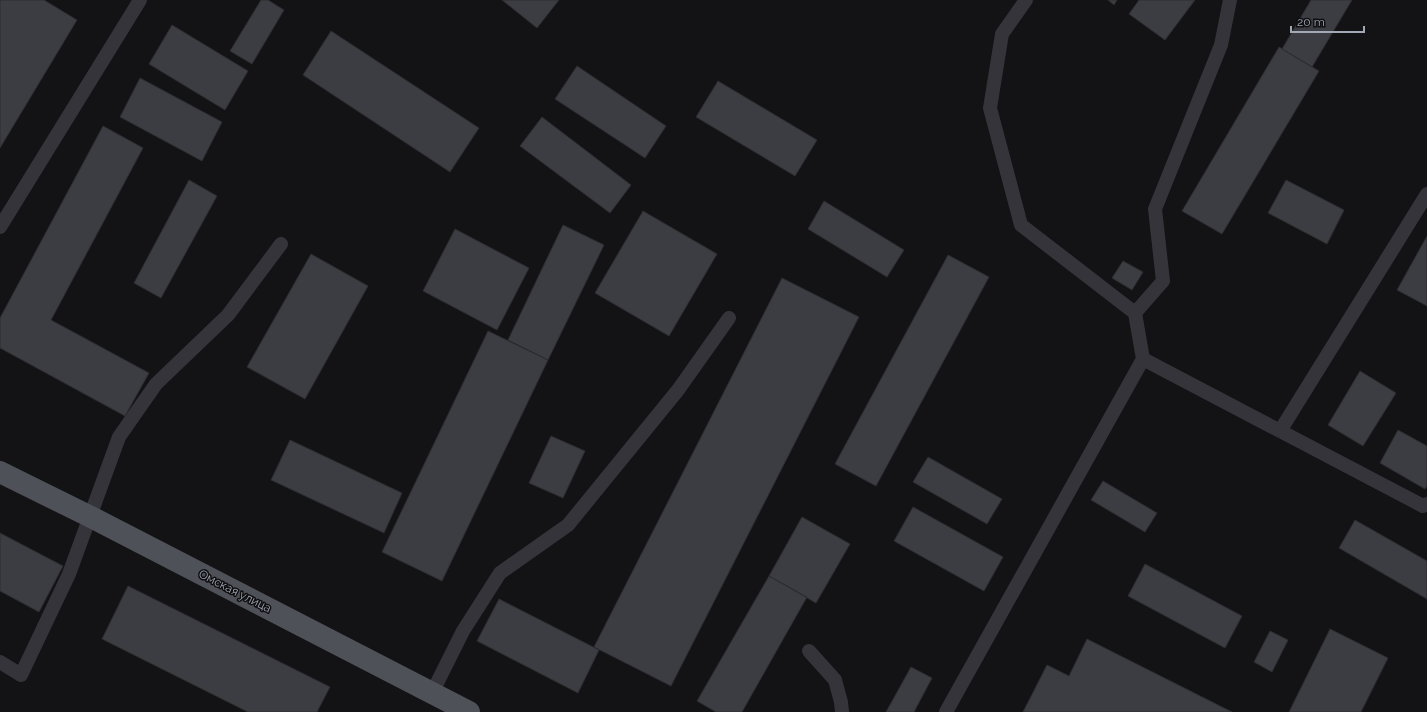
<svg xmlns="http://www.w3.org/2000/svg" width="1427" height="712" viewBox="0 0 1427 712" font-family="Raleway,sans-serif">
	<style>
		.building { fill: #3c3d42; stroke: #2d2d31 }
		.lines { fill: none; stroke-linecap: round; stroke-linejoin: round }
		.service { stroke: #34343a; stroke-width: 14 }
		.primary { stroke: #4f5159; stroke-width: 22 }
		.labels { text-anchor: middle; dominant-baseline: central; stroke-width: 3; stroke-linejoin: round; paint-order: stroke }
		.street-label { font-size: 12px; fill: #a3a8b6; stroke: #0e0e10 }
	</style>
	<rect width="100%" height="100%" fill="#131315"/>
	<path class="building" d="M 0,0 L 44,0 L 77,20 L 0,148 Z
		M 261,0 L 268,0 L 284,10 L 252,64 L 230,51 Z
		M 502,0 L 559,0 L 537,28 Z
		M 1108,0 L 1117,0 L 1114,5 Z
		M 1139,0 L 1195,0 L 1165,40 L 1129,14 Z
		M 1311,0 L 1352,0 L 1312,67 L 1282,49 Z
		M 172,25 L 248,71 L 225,110 L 149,64 Z
		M 331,31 L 479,128 L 450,172 L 303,75 Z
		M 1279,47 L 1319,71 L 1222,234 L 1182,211 Z
		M 577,66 L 666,126 L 645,158 L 555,99 Z
		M 140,78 L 222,122 L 202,161 L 120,117 Z
		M 718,81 L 817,140 L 795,176 L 696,117 Z
		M 542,117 L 631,185 L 610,213 L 520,146 Z
		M 103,126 L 143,148 L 51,320 L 149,373 L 125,416 L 0,348 L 0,318 Z
		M 189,180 L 217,196 L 161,298 L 134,283 Z
		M 1286,180 L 1344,210 L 1327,244 L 1268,213 Z
		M 824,201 L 904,250 L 887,277 L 808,229 Z
		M 643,211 L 717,254 L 669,336 L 595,293 Z
		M 563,225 L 604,245 L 548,360 L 508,340 Z
		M 455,229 L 529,268 L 497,330 L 423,291 Z
		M 1427,236 L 1427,306 L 1397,290 Z
		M 311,254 L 368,286 L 305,399 L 247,367 Z
		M 948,255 L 989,277 L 876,486 L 835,464 Z
		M 1123,261 L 1143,272 L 1132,290 L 1112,278 Z
		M 782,278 L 859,317 L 671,686 L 594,647 Z
		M 488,331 L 548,360 L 442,581 L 382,552 Z
		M 1360,371 L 1396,393 L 1363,446 L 1328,425 Z
		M 1398,430 L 1427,446 L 1427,486 L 1425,489 L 1380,463 Z
		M 551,436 L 585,451 L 563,498 L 529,483 Z
		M 290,440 L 402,493 L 384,533 L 271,480 Z
		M 928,457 L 1002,499 L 987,524 L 913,482 Z
		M 1103,481 L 1157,513 L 1145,532 L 1091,500 Z
		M 913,507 L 1003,557 L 984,591 L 894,541 Z
		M 802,517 L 850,544 L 816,603 L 769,576 Z
		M 1355,520 L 1427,561 L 1427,599 L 1339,548 Z
		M 0,533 L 63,566 L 39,612 L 0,591 Z
		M 1145,564 L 1242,616 L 1225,648 L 1128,596 Z
		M 769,576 L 807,597 L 742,712 L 716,712 L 697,701 Z
		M 128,586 L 330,687 L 317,712 L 248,712 L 102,639 Z
		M 499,599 L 599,650 L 578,693 L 477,641 Z
		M 1330,629 L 1388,658 L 1361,712 L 1289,712 Z
		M 1270,631 L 1288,640 L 1272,672 L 1254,662 Z
		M 1087,639 L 1232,712 L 1023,712 L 1047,665 L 1069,676 Z
		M 911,667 L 932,678 L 914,712 L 886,712 Z"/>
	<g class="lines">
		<path class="service" d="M 0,227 L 140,0
			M 1135,313 L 1163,281 L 1155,209 L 1221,45 L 1230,0
			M 1143,359 L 1423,506 L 1427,504
			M 1280,431 L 1427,194
			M 809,651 L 835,680 L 841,702 L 842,712
			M 0,662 L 21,675 L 69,574 L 119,437 L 156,384 L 228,315 L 281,244
			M 432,693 L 463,631 L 500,573 L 568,525 L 678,390 L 729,318
			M 946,712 L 1143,359 L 1135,313 L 1021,225 L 990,108 L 1002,34 L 1026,0"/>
		<path class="primary" d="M 0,472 L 89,516 L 469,712"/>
	</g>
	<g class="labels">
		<g class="street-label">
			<text transform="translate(235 591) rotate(27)">Омская улица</text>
		</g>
	</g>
	<path d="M1291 26v6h73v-6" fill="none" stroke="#a3a8b6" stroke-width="2"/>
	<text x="1297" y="26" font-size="12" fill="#a3a8b6" stroke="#0e0e10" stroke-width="3" paint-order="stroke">20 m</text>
</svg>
